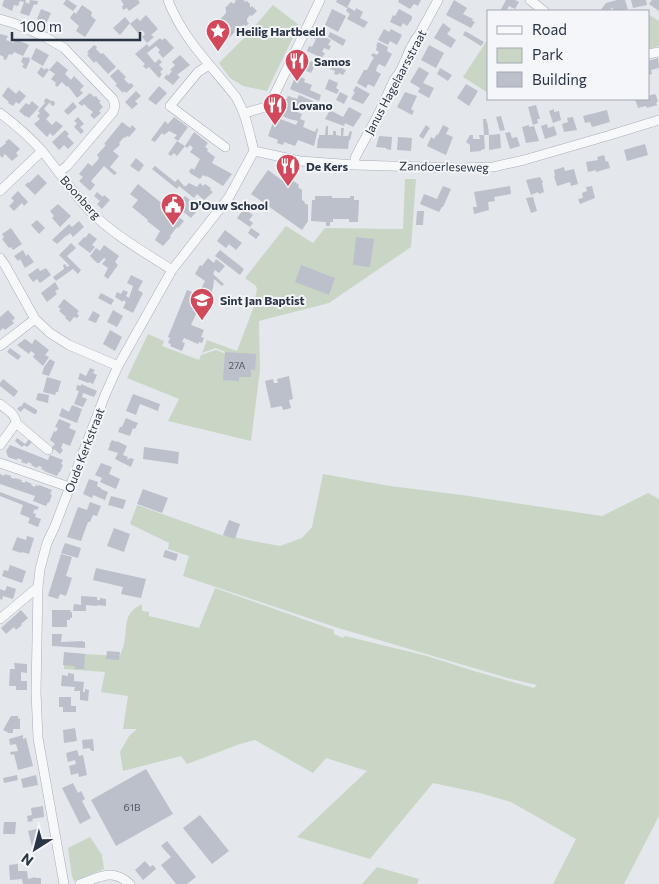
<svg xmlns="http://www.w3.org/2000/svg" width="659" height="884" viewBox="0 0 659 884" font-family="Commissioner,sans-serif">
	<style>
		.green { fill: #c9d6c5 }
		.building { fill: #bbc0ca }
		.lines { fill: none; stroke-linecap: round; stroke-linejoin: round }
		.minor-casing { stroke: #a9aeb7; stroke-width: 10 }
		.minor { stroke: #f7f8fa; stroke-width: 9 }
		.labels { text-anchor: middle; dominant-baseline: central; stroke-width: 4; stroke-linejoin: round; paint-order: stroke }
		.number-label { font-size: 10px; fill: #4f5766 }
		.poi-label { font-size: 12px; font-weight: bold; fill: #2b3445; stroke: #f4f6f9; text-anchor: start }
		.street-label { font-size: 12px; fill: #2b3445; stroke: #f4f6f9 }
	</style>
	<rect width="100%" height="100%" fill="#e4e7ec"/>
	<path class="green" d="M 273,5 L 299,25 L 267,91 L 243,86 L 230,78 L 219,63 L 245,37 Z
		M 648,14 L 659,21 L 659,46 L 648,49 Z
		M 488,39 L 488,93 L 463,77 Z
		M 405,179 L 416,179 L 411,247 L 329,303 L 259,321 L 260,370 L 251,441 L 168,421 L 179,399 L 127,378 L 148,334 L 164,341 L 162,346 L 199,360 L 201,355 L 216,350 L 234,357 L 235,356 L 216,348 L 202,353 L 207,340 L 237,351 L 253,309 L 257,289 L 256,286 L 245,278 L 286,226 L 313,243 L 325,228 L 403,229 Z
		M 323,474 L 390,486 L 462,495 L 602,516 L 648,493 L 659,499 L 659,816 L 624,884 L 553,884 L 576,839 L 511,802 L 480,793 L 433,783 L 370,859 L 297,837 L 367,771 L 326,758 L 313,773 L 255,740 L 240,744 L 187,764 L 181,756 L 123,771 L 120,752 L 129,736 L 137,729 L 123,729 L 128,696 L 101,692 L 105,672 L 64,669 L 65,653 L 120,656 C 121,652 123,648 124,644 C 128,626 122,614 142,604 L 142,611 L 149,612 L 149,616 L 199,628 L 215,588 L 334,630 L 334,634 L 343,638 L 345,636 L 427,656 L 474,671 L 534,688 L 537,685 L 511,679 L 335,627 L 183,576 L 189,556 L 168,549 L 169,543 L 130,524 L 137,505 L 221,535 L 280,546 L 302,538 L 312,527 Z
		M 90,837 L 102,855 L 104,869 L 74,881 L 72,877 L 68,848 Z
		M 377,867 L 419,879 L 417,884 L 362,884 Z"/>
	<path class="building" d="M 4,0 L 26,0 L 25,2 L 29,4 L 30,0 L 38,1 L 37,5 L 34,4 L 29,16 L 20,13 L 24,2 L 20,1 L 18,6 L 14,5 L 12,11 L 2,6 Z
		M 66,0 L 68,0 L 77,6 L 73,11 L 63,4 Z
		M 121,0 L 138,0 L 140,3 L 129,11 L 127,8 L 123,10 L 122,6 L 124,5 Z
		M 236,0 L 245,0 L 243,2 L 247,1 L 250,4 L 250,8 L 252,6 L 257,11 L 252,16 L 250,15 L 247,19 L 247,22 L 249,23 L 245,27 L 245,25 L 241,26 L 228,39 L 225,39 L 223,36 L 220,39 L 215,34 L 218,31 L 214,29 L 214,26 L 226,13 L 226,9 L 225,8 L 231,2 L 234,4 Z
		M 337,0 L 351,0 L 347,8 L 336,2 Z
		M 399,0 L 421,0 L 418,6 L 414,4 L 410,9 L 398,2 Z
		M 454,0 L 467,8 L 463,14 L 473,19 L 472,21 L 475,22 L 471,28 L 446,15 Z
		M 506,0 L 515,0 L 519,2 L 515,9 L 509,6 L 506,11 L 500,11 Z
		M 617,0 L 625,0 L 628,9 L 619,11 L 613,11 L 613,8 L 610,9 L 609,11 L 600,11 L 606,3 Z
		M 631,0 L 646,0 L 647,5 L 633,8 Z
		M 652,0 L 659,0 L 659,11 L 649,4 Z
		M 82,5 L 92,12 L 91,16 L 96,20 L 85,37 L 76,31 L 79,26 L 70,18 L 74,12 L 76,14 Z
		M 348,7 L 355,11 L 356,8 L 363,12 L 360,18 L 368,22 L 364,28 L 347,19 L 350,14 L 346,11 Z
		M 41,9 L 51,13 L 46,24 L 37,19 Z
		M 332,9 L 346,16 L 338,32 L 325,25 Z
		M 399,9 L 412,16 L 412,19 L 407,26 L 403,23 L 401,27 L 390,22 L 393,15 L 395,16 Z
		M 146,15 L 158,29 L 151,35 L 154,37 L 147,43 L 142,37 L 145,34 L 142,30 L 138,33 L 130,24 L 137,18 L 140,21 Z
		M 125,17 L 130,23 L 120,35 L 113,28 Z
		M 443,23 L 451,29 L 447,34 L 456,40 L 451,48 L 434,38 Z
		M 384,29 L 389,32 L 391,29 L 402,35 L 397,45 L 390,41 L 388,45 L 378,40 Z
		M 465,31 L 484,42 L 481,46 L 463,35 Z
		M 330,32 L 346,40 L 343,46 L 328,37 Z
		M 316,33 L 331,40 L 328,45 L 331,46 L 329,50 L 324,48 L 322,52 L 325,53 L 322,58 L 307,51 L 309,46 L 312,47 L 316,39 L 313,38 Z
		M 0,34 L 8,36 L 6,40 L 14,43 L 15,39 L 29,45 L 23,56 L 14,52 L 12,55 L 9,54 L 6,60 L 3,59 L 4,57 L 0,55 Z
		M 160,38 L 162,40 L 165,38 L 174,48 L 163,58 L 158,52 L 160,50 L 156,46 L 147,53 L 155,63 L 159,59 L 162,62 L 159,65 L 163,69 L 160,72 L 162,74 L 159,78 L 149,67 L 146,69 L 143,66 L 145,64 L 135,54 L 147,44 L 149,47 Z
		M 378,42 L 388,47 L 387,51 L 392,54 L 385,67 L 379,64 L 377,67 L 376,71 L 381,74 L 374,87 L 368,84 L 366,88 L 357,83 L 364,70 L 367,70 L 374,57 L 371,56 L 373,53 L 377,55 L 379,52 L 376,50 L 377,46 L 376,46 Z
		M 94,45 L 97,47 L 96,49 L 101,54 L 103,53 L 116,67 L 108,74 L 96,61 L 94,63 L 87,55 L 89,54 L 87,52 Z
		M 429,45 L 444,53 L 436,68 L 421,60 Z
		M 36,48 L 49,55 L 43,66 L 31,59 Z
		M 180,55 L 190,65 L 177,75 L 180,77 L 173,85 L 164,78 L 167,74 L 168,76 L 172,71 L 170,70 L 175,65 L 172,62 Z
		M 23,57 L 27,58 L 28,57 L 30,58 L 29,59 L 30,60 L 26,69 L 22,67 L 24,64 L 21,62 Z
		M 658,58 L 659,68 L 651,70 L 652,74 L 648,75 L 648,61 Z
		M 303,59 L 310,62 L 311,61 L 316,63 L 311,73 L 299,68 Z
		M 57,61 L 68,70 L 65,74 L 71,80 L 74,76 L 84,86 L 80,90 L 83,93 L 77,98 L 68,86 L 67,87 L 62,82 L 57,87 L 55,85 L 56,83 L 51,79 L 55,74 L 49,70 Z
		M 333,64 L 346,70 L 343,75 L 339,73 L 338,75 L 334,74 L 335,71 L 330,69 Z
		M 41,67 L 45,70 L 46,68 L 49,70 L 43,78 L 37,73 Z
		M 419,67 L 429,73 L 423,83 L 434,88 L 429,98 L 418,92 L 420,88 L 410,82 Z
		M 440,68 L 452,75 L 448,81 L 437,74 Z
		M 118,69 L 126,77 L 124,79 L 129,84 L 131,83 L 134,86 L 126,93 L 124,91 L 123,93 L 115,85 L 117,84 L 110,76 Z
		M 296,75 L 305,79 L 304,82 L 312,85 L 310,90 L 321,95 L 319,101 L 290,89 Z
		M 329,79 L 338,83 L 336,88 L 339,90 L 337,94 L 325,89 Z
		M 466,84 L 478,91 L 469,106 L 457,98 Z
		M 159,86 L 167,93 L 156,105 L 148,99 Z
		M 356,86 L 370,94 L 363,104 L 351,99 L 355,92 L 353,91 Z
		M 8,87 L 16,94 L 19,90 L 26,96 L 19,104 L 16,102 L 13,106 L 8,103 L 9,102 L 2,96 Z
		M 136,91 L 141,96 L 135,101 L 138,104 L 132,109 L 125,102 Z
		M 340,92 L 348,96 L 344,104 L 336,100 Z
		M 405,92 L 417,96 L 411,109 L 414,111 L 412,115 L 397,107 Z
		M 90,93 L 94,97 L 96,96 L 98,99 L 101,101 L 99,102 L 103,107 L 99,111 L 101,113 L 94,119 L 90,115 L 93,112 L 88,108 L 84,104 L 82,106 L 78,103 Z
		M 654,94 L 656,95 L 658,102 L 656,102 L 657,105 L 647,108 L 646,106 L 638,108 L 635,99 L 648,99 L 648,96 Z
		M 299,95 L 313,101 L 310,107 L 305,105 L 303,109 L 294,106 L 292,110 L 302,114 L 300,119 L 305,121 L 303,127 L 315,132 L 317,128 L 318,129 L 314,146 L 298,140 L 295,146 L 284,142 L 283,145 L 277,143 L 278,140 L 268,136 L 275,117 L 296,125 L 298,121 L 289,119 L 278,114 L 283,103 L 284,103 L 288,96 L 297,99 Z
		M 46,98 L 51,101 L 54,101 L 55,104 L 53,106 L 51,105 L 50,102 L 44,109 L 50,115 L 46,119 L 52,125 L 56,121 L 63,126 L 53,136 L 50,133 L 47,137 L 34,124 L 40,119 L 37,116 L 40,113 L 38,111 L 45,103 L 44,101 Z
		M 32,101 L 39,107 L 29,118 L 26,116 L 26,117 L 19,111 L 26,103 L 29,105 Z
		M 73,102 L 77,107 L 68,115 L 64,111 Z
		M 536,105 L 540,119 L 537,119 L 538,123 L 533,125 L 528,107 Z
		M 349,107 L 362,114 L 353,127 L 345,123 L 344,126 L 325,119 L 330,110 L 343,117 Z
		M 554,109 L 554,112 L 559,111 L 561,120 L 553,123 L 549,111 Z
		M 607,110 L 610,122 L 592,127 L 590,122 L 585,123 L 583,116 Z
		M 501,116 L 505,130 L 500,131 L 496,117 Z
		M 78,117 L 84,124 L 80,127 L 84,131 L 81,134 L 74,127 L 77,123 L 74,121 Z
		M 174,117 L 188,127 L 178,141 L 174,138 L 177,135 L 169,131 L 164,135 L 162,133 L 155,142 L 151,140 L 165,121 L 168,124 Z
		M 573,117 L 577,130 L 564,132 L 562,124 L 568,122 L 567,118 Z
		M 483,119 L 486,119 L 488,126 L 489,135 L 484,135 Z
		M 122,122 L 130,128 L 132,125 L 136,129 L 129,137 L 127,136 L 125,138 L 124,137 L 119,143 L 120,144 L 119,146 L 113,151 L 119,156 L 110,167 L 117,173 L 114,175 L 104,166 L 91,181 L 95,185 L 90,191 L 79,181 L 83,177 L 79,174 L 88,163 L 92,166 L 97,161 L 99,158 L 97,155 L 106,145 L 104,144 Z
		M 547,124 L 548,128 L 554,126 L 557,135 L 545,139 L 541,126 Z
		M 426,125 L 430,128 L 423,139 L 419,136 Z
		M 443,125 L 449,128 L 446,134 L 453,137 L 446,155 L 427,146 L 431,137 L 434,139 L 437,134 L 438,135 Z
		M 529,125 L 529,127 L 534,126 L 539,141 L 526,143 L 522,127 Z
		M 326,126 L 328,126 L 328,135 L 333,135 L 333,131 L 336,131 L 336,135 L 341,136 L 341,128 L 344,128 L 343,136 L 348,136 L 350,131 L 352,132 L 350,140 L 349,140 L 348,149 L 317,148 L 318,138 L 319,138 L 319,135 L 325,135 Z
		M 65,130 L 69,134 L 67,136 L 74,143 L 68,149 L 64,145 L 59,150 L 52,142 Z
		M 194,132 L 208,143 L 205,147 L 208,149 L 207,151 L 215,157 L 212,163 L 232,174 L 223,186 L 207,176 L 207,177 L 203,175 L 200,179 L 191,174 L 189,171 L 192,168 L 194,170 L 200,159 L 190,152 L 193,148 L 190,145 L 187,148 L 185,146 L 177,156 L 174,153 L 171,156 L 168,154 L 177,141 L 185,146 Z
		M 510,132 L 512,138 L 517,137 L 520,146 L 510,149 L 505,133 Z
		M 500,134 L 501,148 L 489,150 L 489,135 Z
		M 470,135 L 473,135 L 473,139 L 480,139 L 479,135 L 484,135 L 485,149 L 481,150 L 481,151 L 470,152 L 470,145 L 466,142 Z
		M 379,136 L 392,137 L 391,150 L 386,149 L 386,148 L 376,147 Z
		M 398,137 L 412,138 L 411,151 L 397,150 Z
		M 9,139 L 20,149 L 16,153 L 18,156 L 12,161 L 5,154 L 2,158 L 0,155 L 0,148 L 5,144 L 6,144 L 5,142 Z
		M 645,144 L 648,155 L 627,161 L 624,150 Z
		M 604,155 L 606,162 L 608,161 L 610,168 L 596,172 L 596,170 L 588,172 L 586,162 L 598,160 L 597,157 Z
		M 136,158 L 144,165 L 139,172 L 130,166 Z
		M 155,166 L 175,182 L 178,179 L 184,186 L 186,186 L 189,183 L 197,187 L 200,183 L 203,186 L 205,184 L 211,188 L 210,190 L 213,192 L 204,200 L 197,194 L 194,198 L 179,186 L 177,189 L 152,169 Z
		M 564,167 L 565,171 L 574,169 L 578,184 L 571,186 L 570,182 L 557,186 L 554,176 L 555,176 L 554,170 Z
		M 268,170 L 283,181 L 287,176 L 299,185 L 298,187 L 302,190 L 302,200 L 305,202 L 304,203 L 308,205 L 308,221 L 302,230 L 251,194 Z
		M 38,174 L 47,183 L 35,195 L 25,185 L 28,182 L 29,183 Z
		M 540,177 L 543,182 L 542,183 L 544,192 L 539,194 L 538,192 L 531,195 L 526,180 Z
		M 138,184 L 184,221 L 178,228 L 177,227 L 170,236 L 171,237 L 163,246 L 155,240 L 160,231 L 147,221 L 148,220 L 132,207 L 138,200 L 130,194 Z
		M 443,186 L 451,189 L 443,207 L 442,207 L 439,212 L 420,204 L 424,194 L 437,199 Z
		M 510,186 L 511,194 L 494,197 L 495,201 L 488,202 L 489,210 L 474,214 L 473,207 L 477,207 L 474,192 Z
		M 592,186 L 595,198 L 580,204 L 578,199 L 583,198 L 582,193 L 587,191 L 586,187 Z
		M 18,191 L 28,202 L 24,206 L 22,203 L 14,211 L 9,206 L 14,201 L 11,198 Z
		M 97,192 L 103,197 L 104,195 L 110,200 L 102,209 L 97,204 L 100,201 L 94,196 Z
		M 185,196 L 199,207 L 196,211 L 197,211 L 191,218 L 176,206 L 179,202 L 178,202 Z
		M 315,196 L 332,196 L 332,198 L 350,198 L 350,196 L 354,196 L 354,200 L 359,200 L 358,222 L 349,222 L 349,219 L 333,219 L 333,222 L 330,222 L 330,226 L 326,226 L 326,222 L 311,221 L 312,200 L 315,200 Z
		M 533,197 L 537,211 L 531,213 L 526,198 Z
		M 58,204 L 71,216 L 60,227 L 52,218 L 54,216 L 50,211 Z
		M 244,209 L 253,215 L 249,220 L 253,223 L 250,227 L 237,218 Z
		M 417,211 L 424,211 L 423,225 L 416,225 Z
		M 37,220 L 45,228 L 39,234 L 31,225 Z
		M 79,221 L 84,227 L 73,237 L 70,233 L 67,236 L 67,235 L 57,244 L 52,240 L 69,224 L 72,227 Z
		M 11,228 L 22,244 L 13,250 L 11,247 L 9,248 L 2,239 L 4,237 L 2,234 Z
		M 251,228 L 260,234 L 256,239 L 248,233 Z
		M 225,230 L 242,243 L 236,250 L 229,244 L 226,248 L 217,241 Z
		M 89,233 L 97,239 L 92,245 L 95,247 L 90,253 L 78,244 L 84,237 L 85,238 Z
		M 356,237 L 374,239 L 370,267 L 353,265 Z
		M 71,243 L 76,248 L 67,256 L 81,270 L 78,274 L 59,255 Z
		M 104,245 L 119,256 L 115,262 L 118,265 L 108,279 L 104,276 L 108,268 L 102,264 L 106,259 L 104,258 L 99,263 L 97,263 L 90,256 L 96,248 L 100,251 Z
		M 23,250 L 26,256 L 28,254 L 34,262 L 25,268 L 20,259 L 18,261 L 14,256 Z
		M 220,250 L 244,269 L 240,275 L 215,256 Z
		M 208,258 L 214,263 L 216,259 L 225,266 L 219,273 L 215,270 L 213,274 L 224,284 L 222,286 L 214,279 L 213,288 L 211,293 L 201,289 L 205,281 L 195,274 L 200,265 L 202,266 Z
		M 65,264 L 67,267 L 70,265 L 73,269 L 56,281 L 53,277 L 64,269 L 63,265 Z
		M 301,265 L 335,278 L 329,295 L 295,282 Z
		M 38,268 L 40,271 L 46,268 L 51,275 L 40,283 L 37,279 L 33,282 L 28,275 Z
		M 131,275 L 143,281 L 138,290 L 143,293 L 133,313 L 123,308 L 126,302 L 123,300 L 123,302 L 115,297 L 117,292 L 121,294 L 123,290 L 128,292 L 126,296 L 129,298 L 133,286 L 127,283 Z
		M 55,282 L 59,289 L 55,291 L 57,294 L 47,302 L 41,293 Z
		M 187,290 L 209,298 L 203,313 L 200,312 L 199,315 L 196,314 L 191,325 L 204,330 L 201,337 L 204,338 L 202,343 L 199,342 L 198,344 L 184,338 L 182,342 L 185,343 L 182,351 L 170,346 L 171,344 L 168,343 L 170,338 L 168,337 Z
		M 101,293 L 114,300 L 111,305 L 98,298 Z
		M 64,299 L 79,311 L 77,313 L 79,316 L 77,318 L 74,317 L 70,322 L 65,318 L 66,317 L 59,311 L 61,309 L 58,307 Z
		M 8,310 L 15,318 L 12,321 L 14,323 L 5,330 L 3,328 L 0,331 L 0,317 Z
		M 113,310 L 123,316 L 117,327 L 107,322 Z
		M 93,311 L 100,315 L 96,323 L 88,320 Z
		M 110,330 L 122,337 L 115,351 L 103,344 Z
		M 25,339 L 32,344 L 35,339 L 49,350 L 45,355 L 49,357 L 43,366 L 33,357 L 35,354 L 31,351 L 29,354 L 17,345 Z
		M 10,348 L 21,356 L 18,360 L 7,352 Z
		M 225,352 L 256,354 L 255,370 L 251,369 L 251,377 L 239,377 L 239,381 L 223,380 Z
		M 50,359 L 55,362 L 49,376 L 42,374 L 44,367 Z
		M 90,368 L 95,370 L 93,373 L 97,375 L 93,384 L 89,382 L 88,383 L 78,379 L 80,373 L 86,376 Z
		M 289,376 L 293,399 L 289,400 L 291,408 L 283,410 L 282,406 L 271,408 L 265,381 L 273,379 L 274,383 L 278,383 L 277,379 Z
		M 47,377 L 61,381 L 58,392 L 56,392 L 55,395 L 43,392 Z
		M 3,379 L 18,391 L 14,397 L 0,386 L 0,383 Z
		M 81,384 L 97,391 L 94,397 L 83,393 L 82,397 L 87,399 L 83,407 L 74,404 L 79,391 L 76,390 L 77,385 L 81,386 Z
		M 38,393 L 49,395 L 48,403 L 36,400 Z
		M 133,394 L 160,404 L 158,411 L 140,404 L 136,415 L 126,411 Z
		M 24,402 L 37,410 L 37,412 L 36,414 L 34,414 L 24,408 L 21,412 L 17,409 L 20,406 L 21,407 Z
		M 72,405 L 82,409 L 77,423 L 59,416 L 62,408 L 69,412 Z
		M 126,418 L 138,423 L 135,429 L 133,428 L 130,436 L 118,432 L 120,427 L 122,427 Z
		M 59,419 L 71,424 L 69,428 L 76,431 L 70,446 L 63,443 L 61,448 L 63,450 L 60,454 L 54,449 L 53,451 L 51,448 L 55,444 L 50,440 L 54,431 L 56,432 L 58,428 L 55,427 Z
		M 17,438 L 25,444 L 29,439 L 32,442 L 27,447 L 24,445 L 22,447 L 15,441 Z
		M 112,440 L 117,442 L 117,441 L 127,446 L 123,455 L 128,457 L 127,459 L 128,460 L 129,458 L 134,459 L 131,467 L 115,459 L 118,453 L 108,450 L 110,445 L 109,445 Z
		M 10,445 L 48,460 L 50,455 L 63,460 L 61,464 L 63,465 L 60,472 L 59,472 L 57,476 L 44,471 L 44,470 L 41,469 L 42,467 L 38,466 L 37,468 L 31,465 L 32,464 L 28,462 L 27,464 L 21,462 L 22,460 L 18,458 L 17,460 L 8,457 L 6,451 Z
		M 144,447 L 179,452 L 178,464 L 143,459 Z
		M 101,463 L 112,467 L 109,474 L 120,479 L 116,489 L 100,482 L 102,478 L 95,475 Z
		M 0,474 L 4,476 L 5,474 L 11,476 L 11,478 L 12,478 L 15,479 L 15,478 L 22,480 L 21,482 L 22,482 L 25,483 L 25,481 L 32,484 L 31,485 L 35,487 L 36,485 L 39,486 L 39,485 L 52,490 L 50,494 L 52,495 L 49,503 L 48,502 L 46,506 L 33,501 L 35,496 L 0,484 Z
		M 89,479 L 98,482 L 97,486 L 101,488 L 101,489 L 108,492 L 105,500 L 93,495 L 92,498 L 83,494 Z
		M 143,489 L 168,498 L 162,513 L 137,504 Z
		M 0,492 L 39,507 L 37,510 L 35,509 L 33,513 L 36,514 L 35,517 L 41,519 L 38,527 L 28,523 L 30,518 L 20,514 L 23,505 L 0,496 Z
		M 111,496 L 126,500 L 123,509 L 108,505 Z
		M 90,502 L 101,506 L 97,516 L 93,515 L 90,522 L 88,522 L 81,541 L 67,537 L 78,507 L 87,510 Z
		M 229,520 L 240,524 L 235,539 L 223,535 Z
		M 114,528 L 130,534 L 124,552 L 107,546 Z
		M 27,536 L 34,538 L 29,554 L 22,552 L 21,553 L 12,550 L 17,537 L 26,540 Z
		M 65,543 L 81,548 L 78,558 L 61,553 Z
		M 165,550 L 178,554 L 176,561 L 163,557 Z
		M 61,554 L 72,557 L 66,576 L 72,578 L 66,596 L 60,594 L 58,599 L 48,596 Z
		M 10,565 L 26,571 L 22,583 L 2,576 L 4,570 L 8,571 Z
		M 96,568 L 146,579 L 141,598 L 121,594 L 123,587 L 93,580 Z
		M 7,586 L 16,589 L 13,599 L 3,596 L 2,600 L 0,599 L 0,589 L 5,591 Z
		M 81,596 L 97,597 L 97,600 L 100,600 L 100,598 L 106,599 L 106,606 L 97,605 L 97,606 L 86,605 L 86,611 L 73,611 L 74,604 L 81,605 Z
		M 21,610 L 28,618 L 21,624 L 22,625 L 16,630 L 14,627 L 6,634 L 1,628 Z
		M 52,610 L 71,610 L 70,612 L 72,612 L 72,618 L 70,618 L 70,620 L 67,620 L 67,627 L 52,627 Z
		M 52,634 L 62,634 L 61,642 L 83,641 L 83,642 L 85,642 L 85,648 L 52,646 Z
		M 107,651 L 120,652 L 119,660 L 106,659 Z
		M 64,652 L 85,654 L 84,669 L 75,669 L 75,666 L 63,665 Z
		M 14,663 L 27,664 L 27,673 L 21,672 L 21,681 L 27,681 L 27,690 L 16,690 L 16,686 L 9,686 L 10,669 L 15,669 Z
		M 68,673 L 74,674 L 74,681 L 84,682 L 83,692 L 85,692 L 85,689 L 89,690 L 88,701 L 80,700 L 80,691 L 74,691 L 75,687 L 61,686 L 62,675 L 68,676 Z
		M 59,697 L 71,697 L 71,706 L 76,706 L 76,712 L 63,712 L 63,707 L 59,707 Z
		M 11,716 L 18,716 L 18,719 L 20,718 L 20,729 L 13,729 L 13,733 L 9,733 L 3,730 Z
		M 75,728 L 77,741 L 64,743 L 63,730 Z
		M 23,735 L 23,739 L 26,738 L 33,766 L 18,770 L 14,754 L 11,755 L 10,752 L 18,751 L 16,744 L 10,745 L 9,739 Z
		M 93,739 L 94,751 L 92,751 L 89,748 L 83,749 L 82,740 Z
		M 77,750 L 79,756 L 83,755 L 87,775 L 79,777 L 78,773 L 71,775 L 69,766 L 76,764 L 75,760 L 68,762 L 66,753 Z
		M 146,769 L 173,814 L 116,846 L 91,800 Z
		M 17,775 L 18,780 L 4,783 L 3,778 Z
		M 36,775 L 38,785 L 23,788 L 21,779 Z
		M 73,783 L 78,793 L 81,791 L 85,799 L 82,801 L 91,818 L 80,824 L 62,788 Z
		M 43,806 L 44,817 L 32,819 L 33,821 L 28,822 L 27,816 L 32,815 L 31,808 Z
		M 200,815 L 229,851 L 212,864 L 183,828 Z
		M 4,822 L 16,822 L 15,834 L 3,834 Z
		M 40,828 L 43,844 L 32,847 L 28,831 Z
		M 167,841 L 196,877 L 187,884 L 176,884 L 161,865 L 171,857 L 161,846 Z
		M 145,861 L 150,867 L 153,865 L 156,869 L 143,880 L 135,870 Z
		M 18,864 L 18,871 L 27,871 L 28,879 L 35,877 L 35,878 L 41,878 L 41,884 L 23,884 L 22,879 L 10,880 L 9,865 Z"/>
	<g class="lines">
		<defs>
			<path id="minor" d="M 530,0 L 544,11
				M 0,19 L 16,24 L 45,37 L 64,48 L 113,99 L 115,106 L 113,112 L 67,166 L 59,172
				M 648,54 L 659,52
				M 209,65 L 198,72 L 170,106 L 225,147
				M 0,113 C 16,125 30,137 43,152 C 59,172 73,193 91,212 C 114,235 144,252 172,270
				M 245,113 L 269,106 L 320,0
				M 254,151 L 300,161 L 355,165 L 460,168 L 493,167 L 524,160 L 607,136 L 659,120
				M 355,165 L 355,158 L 358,152 L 378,115 L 394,80 C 406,67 407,48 419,35 L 438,0
				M 0,191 L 42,151
				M 0,258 L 5,265 L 35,319 L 50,333 L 69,345 L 118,366
				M 0,346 L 35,319
				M 0,404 C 7,410 16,414 16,423 L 48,450
				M 0,445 L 16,423
				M 0,463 L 69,487
				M 0,619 L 38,587
				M 64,884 L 38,738 L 36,692 L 38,587 L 40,569 L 47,543 L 55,526 L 105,395 L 118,366 L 172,270 L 229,197 L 254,151 C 249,132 246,114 236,97 C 211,65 182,38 168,0
				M 80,884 C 100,877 112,868 130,884"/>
		</defs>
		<use href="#minor" class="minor-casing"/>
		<use href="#minor" class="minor"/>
	</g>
	<defs>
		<symbol id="sight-pin" viewBox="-11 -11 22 30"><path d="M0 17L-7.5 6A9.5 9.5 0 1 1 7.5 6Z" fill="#d1495b" stroke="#f4f6f9"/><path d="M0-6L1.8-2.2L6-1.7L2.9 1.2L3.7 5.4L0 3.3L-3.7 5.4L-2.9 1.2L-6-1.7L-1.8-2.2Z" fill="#fff"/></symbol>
		<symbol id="restaurant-pin" viewBox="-11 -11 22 30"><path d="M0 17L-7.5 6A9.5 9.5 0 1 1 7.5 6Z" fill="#d1495b" stroke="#f4f6f9"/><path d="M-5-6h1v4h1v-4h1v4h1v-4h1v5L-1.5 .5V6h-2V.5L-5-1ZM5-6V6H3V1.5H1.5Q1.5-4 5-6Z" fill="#fff"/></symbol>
		<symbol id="civic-pin" viewBox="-11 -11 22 30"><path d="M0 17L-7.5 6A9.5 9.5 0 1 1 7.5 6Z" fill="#d1495b" stroke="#f4f6f9"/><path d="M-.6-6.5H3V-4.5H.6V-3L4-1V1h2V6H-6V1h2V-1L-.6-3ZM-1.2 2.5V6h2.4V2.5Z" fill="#fff"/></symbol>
		<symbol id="school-pin" viewBox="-11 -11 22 30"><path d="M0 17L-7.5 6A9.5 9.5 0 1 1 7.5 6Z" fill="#d1495b" stroke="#f4f6f9"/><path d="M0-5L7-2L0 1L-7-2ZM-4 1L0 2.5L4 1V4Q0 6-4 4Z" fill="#fff"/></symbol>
	</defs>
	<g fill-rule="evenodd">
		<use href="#sight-pin" x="204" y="17" width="28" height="38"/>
		<use href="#restaurant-pin" x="283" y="47" width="28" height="38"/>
		<use href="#restaurant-pin" x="261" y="91" width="28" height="38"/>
		<use href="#restaurant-pin" x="274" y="152" width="28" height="38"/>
		<use href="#civic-pin" x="159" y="191" width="28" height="38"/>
		<use href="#school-pin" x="188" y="286" width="28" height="38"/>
	</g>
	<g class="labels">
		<g class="number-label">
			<text x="237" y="365">27A</text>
			<text x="132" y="807">61B</text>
		</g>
		<g class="poi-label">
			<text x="236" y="31">Heilig Hartbeeld</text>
			<text x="314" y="61">Samos</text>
			<text x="292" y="105">Lovano</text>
			<text x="306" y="166">De Kers</text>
			<text x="190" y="205">D'Ouw School</text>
			<text x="220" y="300">Sint Jan Baptist</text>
		</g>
		<g class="street-label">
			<text transform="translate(395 82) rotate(-62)">Janus Hagelaarsstraat</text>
			<text transform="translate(444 166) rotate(1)">Zandoerleseweg</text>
			<text transform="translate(81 197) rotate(48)">Boonberg</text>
			<text transform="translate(84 450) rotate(-69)">Oude Kerkstraat</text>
		</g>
	</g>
	<rect x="487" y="10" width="162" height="90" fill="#f4f6f9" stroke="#a4a8b1"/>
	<rect x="497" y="26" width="25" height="8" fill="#f7f8fa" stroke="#a4a8b1"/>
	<text x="532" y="35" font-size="15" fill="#2b3445">Road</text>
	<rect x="497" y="48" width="25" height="15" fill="#c9d6c5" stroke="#a4a8b1"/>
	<text x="532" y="60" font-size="15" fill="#2b3445">Park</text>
	<rect x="497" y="72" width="25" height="15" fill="#bbc0ca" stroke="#a4a8b1"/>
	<text x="532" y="85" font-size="15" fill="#2b3445">Building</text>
	<g transform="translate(35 849) rotate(216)" stroke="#f4f6f9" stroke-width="4" paint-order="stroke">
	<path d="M0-4L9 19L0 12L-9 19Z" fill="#2b3445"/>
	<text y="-8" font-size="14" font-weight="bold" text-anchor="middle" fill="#2b3445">N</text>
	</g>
	<path d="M12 32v8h128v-8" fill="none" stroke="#2b3445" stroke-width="2.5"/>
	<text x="20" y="32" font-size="15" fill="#2b3445" stroke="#f4f6f9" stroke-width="4" paint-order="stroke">100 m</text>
</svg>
